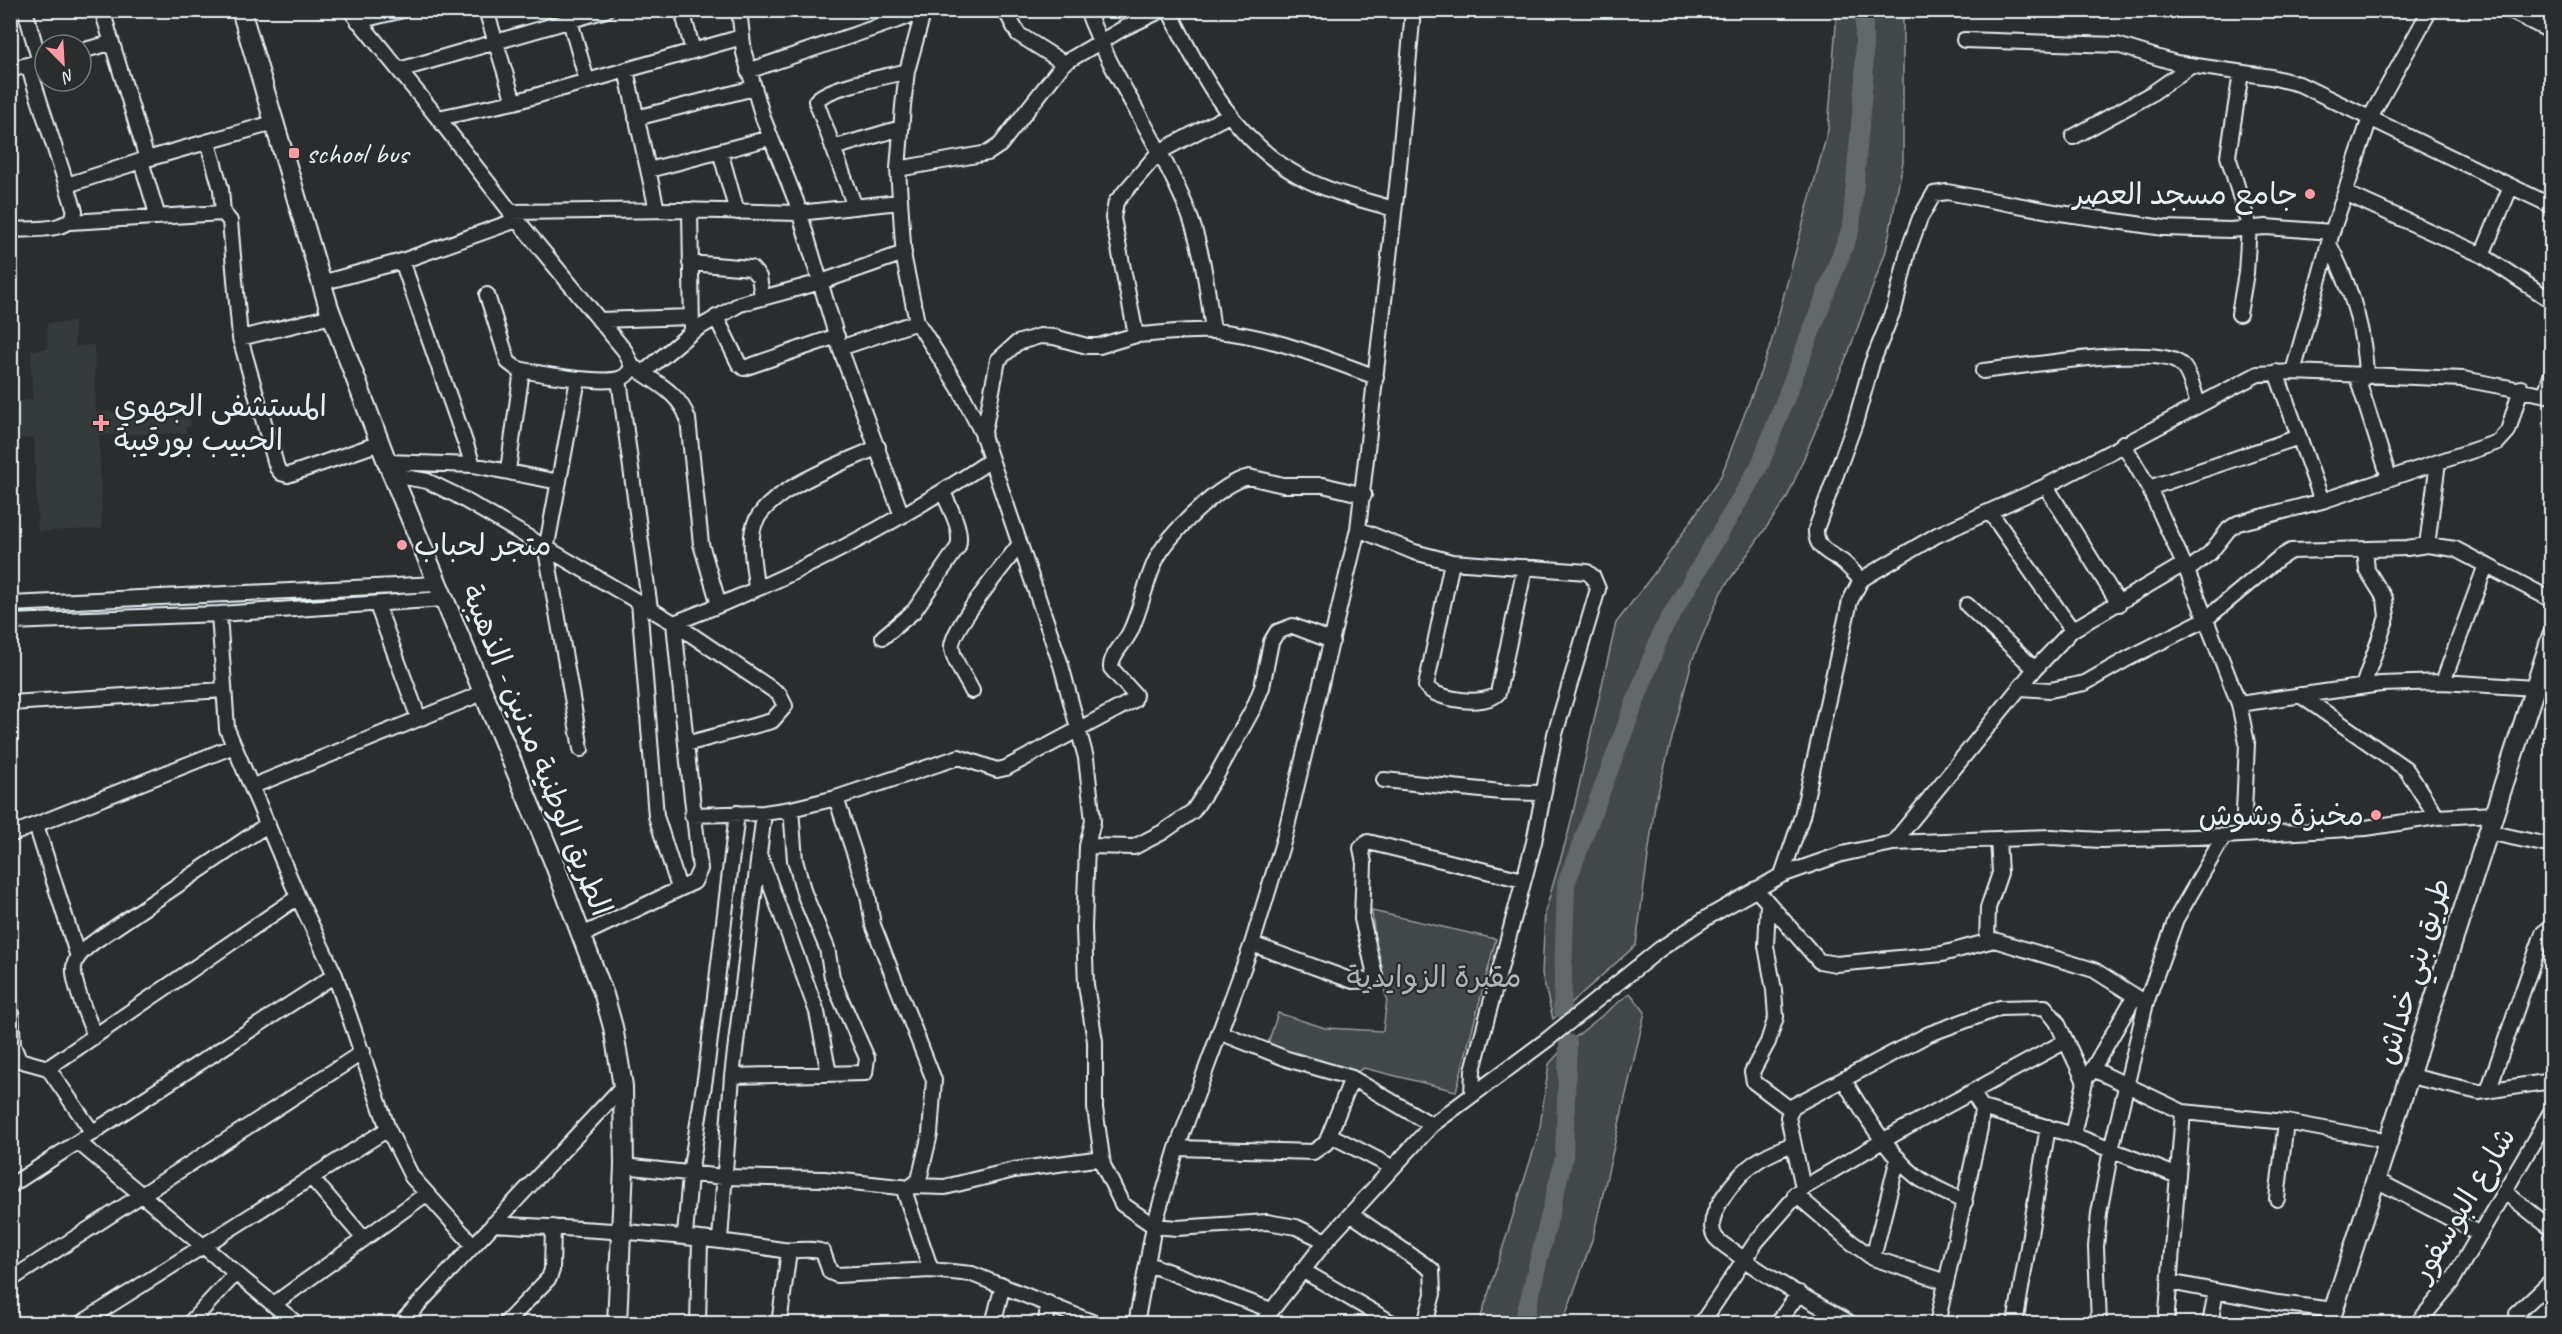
<svg xmlns="http://www.w3.org/2000/svg" width="2562" height="1334" viewBox="0 0 2562 1334" font-family="Caveat,'Playpen Sans Arabic',sans-serif">
	<style>
		.built { fill: #363a3b }
		.green { fill: #424648; stroke: #959ca0; stroke-width: 1.5 }
		.lines { fill: none; stroke-linecap: round; stroke-linejoin: round }
		.river { stroke: #63686b; stroke-width: 18 }
		.minor-casing { stroke: #e8f1f8; stroke-width: 18 }
		.major-casing { stroke: #e8f1f8; stroke-width: 22 }
		.minor { stroke: #2a2d2e; stroke-width: 14 }
		.major { stroke: #2a2d2e; stroke-width: 18 }
		.poi-dot { fill: #ff9aa2; stroke: #2a2d2e; stroke-width: 2 }
		.labels { text-anchor: middle; dominant-baseline: central; stroke-width: 4.5; stroke-linejoin: round; paint-order: stroke }
		.poi-label { font-size: 30px; fill: #e8f1f8; stroke: #2a2d2e; text-anchor: start }
		.street-label { font-size: 30px; fill: #e8f1f8; stroke: #2a2d2e }
		.park-label { font-size: 30px; fill: #aeb5ba; stroke: #2a2d2e }
	</style>
	<rect width="100%" height="100%" fill="#2a2d2e"/>
	<filter id="ink" filterUnits="userSpaceOnUse"><feTurbulence type="fractalNoise" baseFrequency=".0167" numOctaves="2"/><feDisplacementMap in="SourceGraphic" scale="12" xChannelSelector="R" yChannelSelector="G"/><feConvolveMatrix kernelMatrix="1 2 1 2 8 2 1 2 1" color-interpolation-filters="sRGB"/></filter>
	<g filter="url(#ink)">
		<path class="built" d="M 74,322 L 75,346 L 94,345 L 96,412 L 179,410 L 180,418 L 190,418 L 191,427 L 186,427 L 186,433 L 99,435 L 102,529 L 38,531 L 34,438 L 16,439 L 18,502 L 11,503 L 11,401 L 32,400 L 31,350 L 48,349 L 47,323 Z"/>
		<path class="green" d="M 1837,11 L 1903,11 L 1903,162 L 1886,251 L 1849,351 L 1787,498 L 1721,592 L 1692,661 L 1655,804 L 1636,945 L 1553,1019 L 1542,974 L 1545,912 L 1569,830 L 1616,623 L 1668,555 L 1721,476 L 1770,347 L 1828,130 Z
			M 1372,911 L 1496,939 L 1456,1091 L 1364,1068 L 1351,1075 L 1267,1046 L 1278,1013 L 1325,1028 L 1383,1031 L 1387,999 L 1377,960 Z
			M 1630,993 L 1645,1012 L 1593,1237 L 1563,1323 L 1479,1323 L 1539,1133 L 1549,1064 L 1568,1043 Z"/>
		<g class="lines">
			<path class="river" d="M 1562,1009 L 1566,884 L 1662,631 L 1760,465 L 1851,228 L 1864,79 L 1864,10
				M 1523,1324 L 1564,1157 L 1568,1043"/>
			<defs>
				<path id="minor" d="M 25,10 L 40,62
					M 102,10 L 147,159 L 273,123
					M 350,10 L 438,118 L 517,220 L 625,351 L 632,366 C 630,372 626,377 619,379 C 601,384 536,374 516,368 L 508,362 L 487,295
					M 486,10 L 514,102
					M 567,10 L 587,81
					M 682,10 L 693,51
					M 739,10 L 744,53 L 763,118 L 796,201 L 840,348 L 902,516
					M 924,10 L 907,71 L 903,106 L 898,169 L 904,259 L 917,322 L 959,388 L 982,433 L 1061,665 L 1086,758 L 1093,821 L 1087,846 L 1084,928 L 1086,985 L 1095,1041 L 1095,1108 L 1103,1165 L 1122,1204 L 1154,1226 L 1177,1228 L 1267,1222 L 1296,1227 L 1326,1241
					M 1005,10 L 1018,34 L 1064,63
					M 1087,10 C 1112,78 1156,136 1184,202 C 1202,242 1207,287 1213,331
					M 1169,10 C 1201,76 1236,143 1303,178 C 1332,193 1364,200 1394,209
					M 2508,10 L 2552,32
					M 358,21 L 403,10
					M 1964,40 L 2117,45 L 2176,63 L 2271,77 L 2299,84 L 2552,206
					M 81,51 L 111,43
					M 10,70 L 34,63
					M 399,70 L 606,10
					M 626,70 L 657,210
					M 748,71 L 924,11 L 939,10
					M 1229,115 L 1159,152 L 1116,202 L 1113,218 L 1136,335 C 1162,334 1188,329 1214,331 C 1270,335 1324,358 1376,377
					M 438,118 L 514,102 L 742,37
					M 636,118 L 754,88
					M 2073,137 L 2151,94 L 2191,66
					M 208,143 L 221,189 L 223,213
					M 833,148 L 901,128
					M 720,151 L 737,212
					M 141,161 L 158,217
					M 898,169 L 988,153 L 1000,145 L 1064,63 L 1124,28 L 1162,10
					M 649,170 L 770,138
					M 67,185 L 147,159
					M 2345,193 L 2482,255 L 2552,301
					M 855,207 L 816,101 C 828,86 887,77 907,71
					M 690,210 L 692,332
					M 510,212 L 678,210 L 799,213 L 899,202
					M 70,222 L 223,213 L 230,221 L 240,338 L 277,468 L 281,473 L 288,475 L 380,443
					M 10,230 C 29,228 70,234 75,211 L 28,65
					M 2329,244 C 2350,285 2365,331 2366,377
					M 2482,255 L 2511,186
					M 402,261 L 473,465
					M 690,263 L 751,268 L 759,277 L 762,296
					M 321,283 L 402,261 L 517,220
					M 2239,314 L 2246,273 L 2249,226 L 2228,156 L 2241,73
					M 716,317 L 739,364 L 744,368 L 837,336
					M 599,320 L 691,317
					M 240,338 L 332,316
					M 840,348 L 917,322
					M 637,369 C 658,384 680,394 688,419 L 701,544 L 719,605
					M 1983,371 C 2020,367 2153,344 2179,363 C 2190,370 2194,393 2198,404
					M 2276,372 L 2322,501
					M 2293,372 L 2332,232 L 2370,118 L 2430,10
					M 643,373 L 692,332 L 740,304 L 821,282 L 904,253
					M 2357,377 L 2389,477
					M 578,379 L 546,550 L 581,749
					M 619,379 L 650,609
					M 2545,394 L 2552,373
					M 983,437 L 998,360 L 1017,343 L 1040,336 L 1054,337 L 1087,346 L 1099,346 L 1136,335
					M 2123,443 L 2149,488 L 2187,571 L 2239,704 L 2247,743 L 2243,835
					M 387,462 L 473,465 L 559,482
					M 508,470 L 522,370
					M 393,475 L 427,481 L 456,495 L 674,623 C 785,581 893,526 991,460
					M 2046,486 L 2119,604
					M 2149,488 L 2299,437
					M 1990,512 L 2072,630
					M 1358,529 L 1414,552 L 1452,562 L 1587,572 L 1593,577 L 1598,589 L 1555,734 L 1534,842 L 1473,1070 L 1472,1095
					M 2427,545 L 2438,462
					M 1452,562 L 1426,686 C 1435,700 1486,707 1498,693 L 1525,567
					M 2187,571 L 2210,553 L 2229,529 L 2238,523 L 2322,501 L 2498,442 L 2508,431 L 2521,388
					M 1861,580 C 1855,574 1849,567 1843,562 C 1829,552 1815,549 1816,529 L 1855,423 L 1872,363 L 1895,306 L 1908,251 L 1920,218 L 1934,194 L 1947,192 L 2060,213 L 2164,228 L 2230,230 L 2266,227 L 2332,232
					M 756,589 C 755,570 749,548 753,529 C 762,490 845,463 878,447
					M 639,602 L 656,816 L 679,888
					M 10,604 L 438,584
					M 377,605 L 419,719
					M 1967,605 L 2035,669
					M 219,614 L 227,729 L 298,897 L 335,975 L 388,1129 L 412,1177 L 473,1245
					M 10,622 L 219,614 L 444,599
					M 674,623 L 779,694 L 785,706 L 772,721 L 686,744 Z
					M 883,637 L 914,611 L 958,547 C 963,529 950,509 943,492
					M 2443,682 L 2486,565
					M 2363,686 L 2387,617 L 2385,599 L 2367,570 L 2365,550
					M 2022,688 L 2050,690 L 2085,683 L 2127,659 L 2206,619 L 2279,558 L 2291,551 L 2407,548 L 2427,545 L 2455,549 L 2552,600
					M 972,691 C 966,678 954,663 952,649 C 948,631 1006,563 1019,545
					M 2300,695 L 2406,769 L 2437,817
					M 10,703 L 224,690
					M 2239,704 L 2381,684 L 2443,682 L 2534,688
					M 1384,780 L 1501,792 L 1542,793
					M 253,786 L 485,692
					M 692,815 L 764,813 L 791,809 L 836,798 L 959,757 L 997,770 L 1006,768 L 1134,700 L 1135,695 L 1111,668 C 1110,655 1125,643 1130,632 C 1141,609 1145,584 1155,562 C 1167,535 1220,483 1249,477 L 1283,485 L 1323,485 L 1364,495
					M 36,825 L 78,957
					M 2488,832 L 2552,846
					M 10,835 L 234,746
					M 1893,843 L 2035,669 L 2072,630 L 2184,564
					M 1087,846 L 1134,847 L 1163,832 L 1193,811 L 1216,776 L 1254,707 L 1262,687 L 1271,642 L 1277,632 L 1293,626 L 1332,641
					M 761,859 L 817,1012 L 829,1074
					M 1782,875 L 1802,816 L 1850,601 L 1861,580 L 1867,576 L 1937,535 L 2046,486 L 2258,374 L 2293,372 L 2463,379 L 2552,396
					M 1756,889 L 1819,961 L 1836,964 L 1942,954 L 1994,940 L 2094,970 L 2146,1003
					M 1768,904 L 1766,946 L 1774,990 L 1776,1017 L 1768,1042 L 1752,1072 L 1754,1082 L 1790,1109
					M 582,935 L 694,882 L 700,869 L 686,744
					M 1987,940 L 1988,908 L 2000,873 L 1998,839
					M 1252,944 L 1353,981 L 1372,980 L 1375,975 L 1362,919 L 1364,863 L 1361,848 L 1368,842 L 1523,880
					M 10,995 L 13,1045 L 19,1060 L 48,1068 L 93,1133
					M 1219,1032 L 1287,1059 L 1352,1078 L 1432,1125
					M 95,1036 C 89,1022 72,982 74,967 C 75,956 87,947 95,941 L 268,824
					M 48,1068 L 298,897
					M 2093,1069 L 2183,1112 L 2286,1122 L 2389,1141
					M 2089,1075 L 2135,996
					M 732,1076 L 865,1073 L 867,1058 L 839,995 L 832,977 L 827,948 L 804,893 L 795,860 L 791,809
					M 2410,1076 L 2479,1092 L 2552,1081
					M 1844,1080 C 1860,1108 1890,1156 1916,1176 C 1930,1187 1948,1193 1965,1202
					M 2488,1091 L 2543,933 L 2552,926
					M 1982,1108 L 2073,1135 L 2178,1176
					M 1330,1135 L 1392,1167
					M 78,1142 L 297,1324
					M 1793,1144 C 1780,1149 1767,1154 1756,1162 C 1739,1173 1700,1217 1716,1238 C 1720,1243 1728,1248 1734,1252 C 1770,1280 1812,1301 1852,1324
					M 1177,1148 L 1313,1152 L 1326,1143 L 1352,1078
					M 624,1166 L 723,1177 L 824,1179 L 909,1188 L 919,1180 L 930,1134 L 934,1080 L 873,925 L 868,895 L 836,798
					M 311,1177 L 364,1239
					M 2376,1180 L 2480,1234
					M 10,1186 L 335,975
					M 913,1186 L 945,1187 L 1014,1170 L 1102,1158
					M 903,1187 L 931,1270
					M 1803,1188 L 1788,1117 L 1793,1106 L 1929,1034 L 2000,1008 L 2045,1007 L 2057,1022 L 2085,1082 L 2073,1135
					M 2505,1192 L 2552,1229
					M 1795,1194 L 1851,1242 L 1873,1258 L 1946,1282
					M 2277,1199 L 2286,1122
					M 1351,1214 L 1432,1270 L 1433,1294 L 1425,1324
					M 493,1224 C 590,1229 686,1234 782,1250 C 795,1252 811,1247 823,1252 L 830,1272 L 837,1275 L 931,1270 L 972,1274 L 1097,1324
					M 685,1236 L 690,1174 L 706,1072 L 737,813
					M 720,1240 L 732,1076 L 764,813
					M 1873,1258 L 1898,1158
					M 1148,1264 L 1271,1310
					M 1302,1270 L 1394,1324
					M 10,1280 L 363,1052
					M 2169,1282 L 2278,1303 L 2334,1310
					M 274,1304 L 426,1194
					M 2517,1313 L 2552,1280
					M 80,1324 L 388,1129
					M 189,1324 L 236,1273
					M 400,1324 L 623,1086
					M 505,1324 L 549,1278 L 552,1270 L 553,1227
					M 698,1324 L 700,1239
					M 779,1324 L 789,1251
					M 993,1324 L 1003,1285
					M 1046,1324 L 1048,1303
					M 1136,1324 L 1154,1226 L 1177,1148 L 1252,944 L 1284,839 L 1358,529 L 1398,178 L 1413,10
					M 1261,1324 L 1326,1241 L 1432,1125 L 1548,1039 L 1660,949 L 1708,917 L 1782,875 L 1842,854 L 1893,843 L 2051,837 L 2101,840 L 2224,836 L 2366,828 L 2437,817 L 2494,814
					M 1701,1324 L 1756,1242 L 1803,1188 L 1898,1132 L 2066,1041
					M 1777,1324 L 1799,1293
					M 1937,1324 L 1980,1128 L 1982,1108 L 1973,1093
					M 2015,1324 L 2048,1127
					M 2099,1324 L 2096,1247 L 2099,1213 L 2111,1150 L 2146,1003 L 2176,919 L 2224,836
					M 2166,1324 L 2183,1112
					M 2210,1324 L 2216,1291
					M 2417,1324 L 2451,1283 L 2552,1110"/>
				<path id="major" d="M 241,10 L 329,308 L 387,462 L 553,860 L 604,995 L 613,1027 L 623,1086 L 624,1166 L 617,1324
					M 2329,1324 L 2552,635"/>
			</defs>
			<use href="#minor" class="minor-casing"/>
			<use href="#major" class="major-casing"/>
			<use href="#minor" class="minor"/>
			<use href="#major" class="major"/>
		</g>
	</g>
	<g class="poi-dot">
		<rect x="288" y="147" width="12" height="12" rx="3"/>
		<circle cx="2310" cy="194" r="6"/>
		<path d="M98 414h6v6h6v6h-6v6h-6v-6h-6v-6h6z"/>
		<circle cx="402" cy="545" r="6"/>
		<circle cx="2376" cy="815" r="6"/>
	</g>
	<g class="labels">
		<g class="poi-label">
			<text x="306" y="153">school bus</text>
			<text x="2298" y="194" text-anchor="end">جامع مسجد العصر</text>
			<text x="114" y="406">المستشفى الجهوي<tspan x="114" dy="34">الحبيب بورقيبة</tspan></text>
			<text x="414" y="545">متجر لحباب</text>
			<text x="2364" y="815" text-anchor="end">مخبزة وشوش</text>
		</g>
		<g class="street-label">
			<text transform="translate(537 750) rotate(68)">الطريق الوطنية مدنين - الذهيبة</text>
			<text transform="translate(2413 971) rotate(-73)">طريق بني خداش</text>
			<text transform="translate(2463 1204) rotate(-59)">شارع البوسفور</text>
		</g>
		<g class="park-label">
			<text x="1434" y="977">مقبرة الزوايدية</text>
		</g>
	</g>
	<rect width="2562" height="1334" fill="none" stroke="#2a2d2e" stroke-width="36"/>
	<rect x="18" y="18" width="2526" height="1298" fill="none" stroke="#e8f1f8" stroke-width="2" filter="url(#ink)"/>
	<g transform="translate(63 63) rotate(156)"><circle r="28" fill="#2a2d2e" stroke="#767b7f" stroke-width="1.5"/>
	<path d="M0-4.5L10 22L0 15L-10 22Z" fill="#ff9aa2"/>
	<text y="-9" font-size="16" font-weight="bold" text-anchor="middle" fill="#e8f1f8">N</text>
	</g>
</svg>
